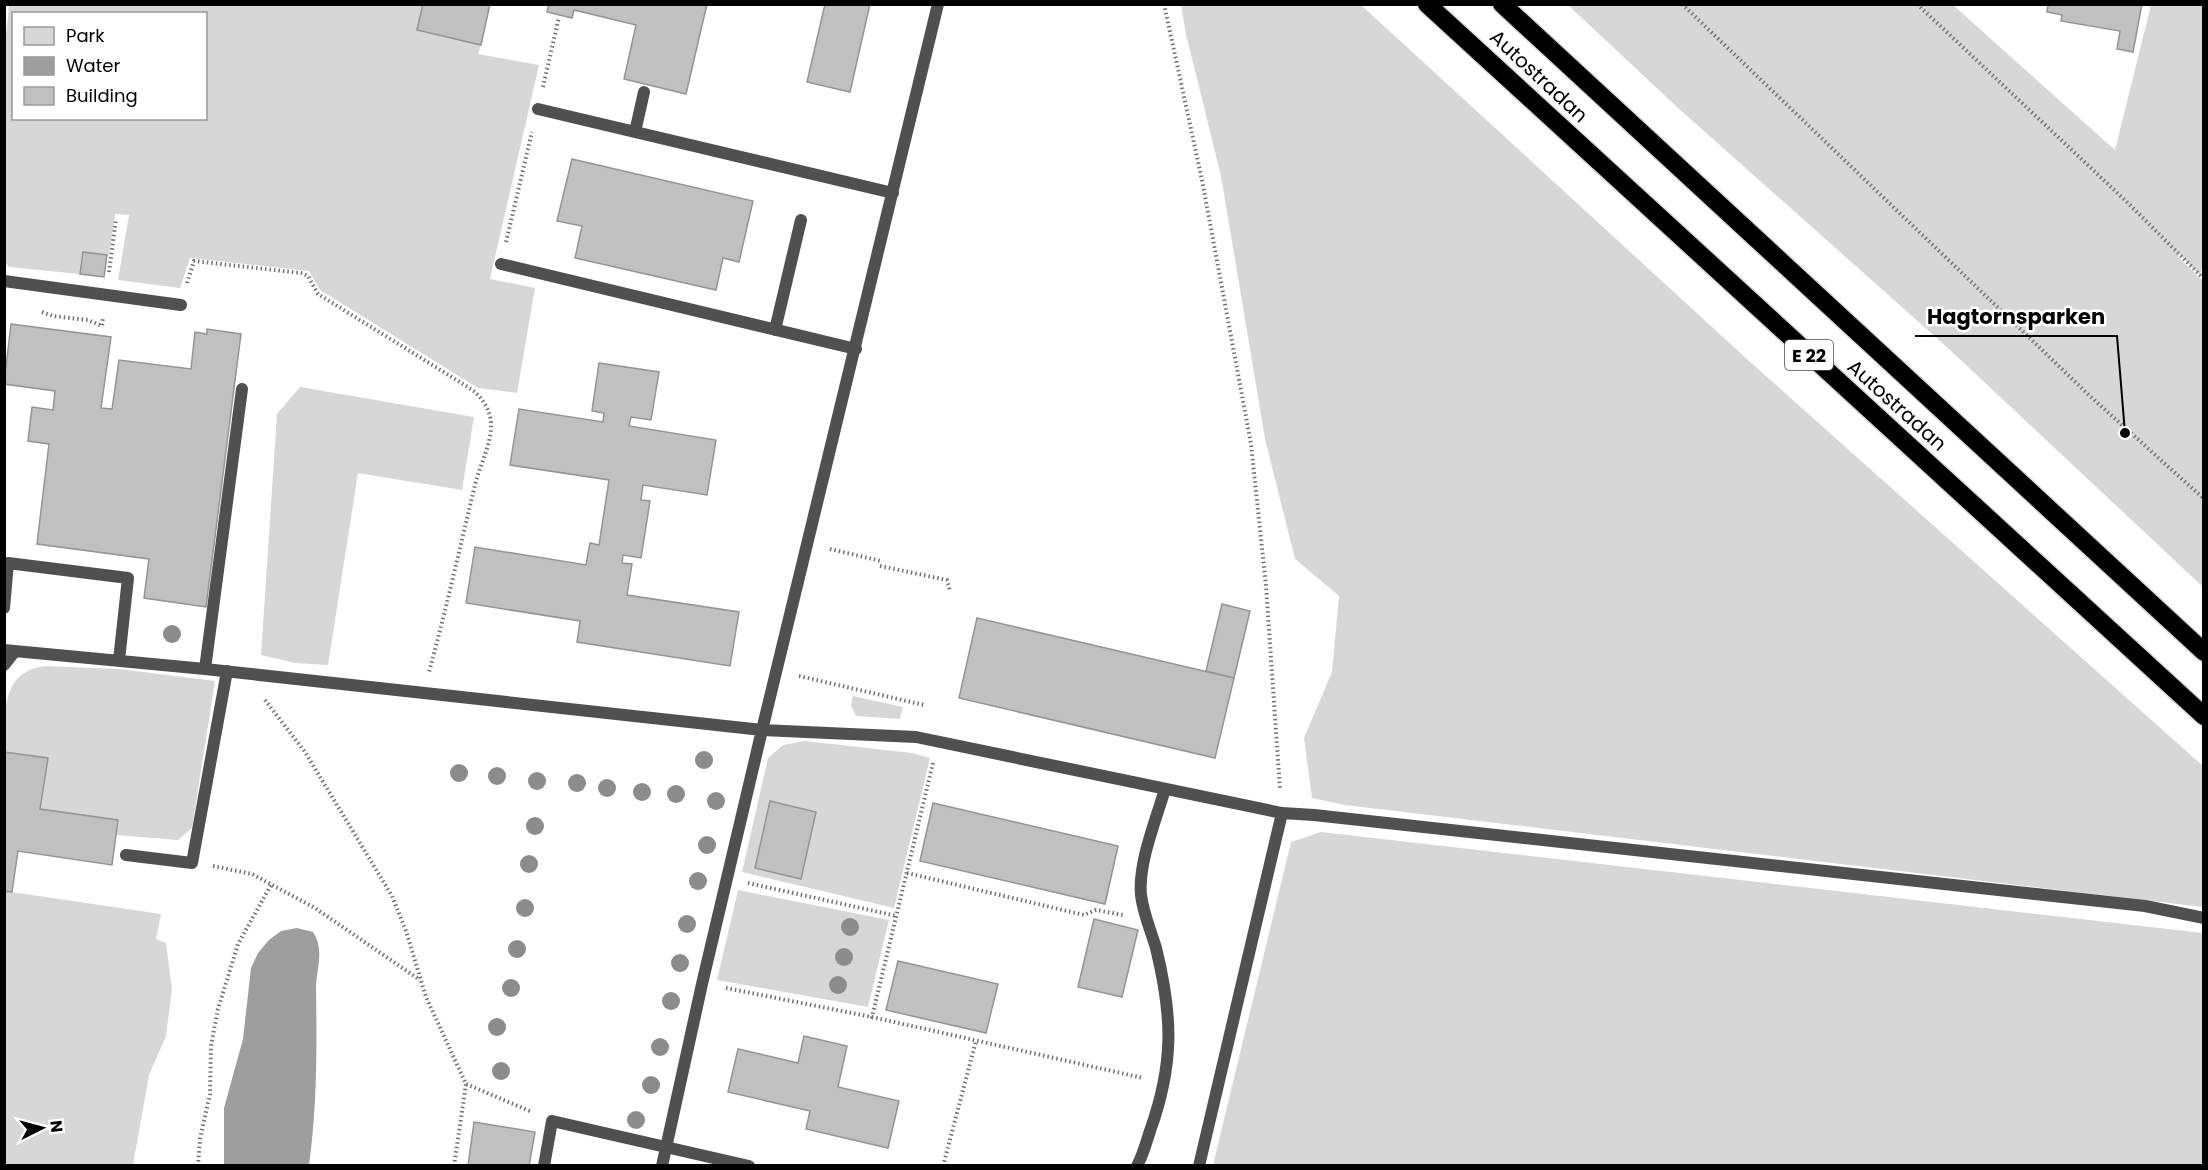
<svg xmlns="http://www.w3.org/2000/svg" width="2208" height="1170" viewBox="0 0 2208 1170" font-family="Poppins,sans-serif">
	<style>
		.green { fill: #d7d7d7; fill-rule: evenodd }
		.water { fill: #9e9e9e }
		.building { fill: #c0c0c0; stroke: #949494; stroke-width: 1.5 }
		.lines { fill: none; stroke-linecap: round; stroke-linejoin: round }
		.highway-casing { stroke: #dbdbdb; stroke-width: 21 }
		.path { stroke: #727272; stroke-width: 4; stroke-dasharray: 1.5 3; stroke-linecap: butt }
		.lane { stroke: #505050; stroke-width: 12 }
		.highway { stroke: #000; stroke-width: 18 }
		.tree { fill: #8c8c8c }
		.labels { text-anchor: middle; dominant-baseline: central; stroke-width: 5; stroke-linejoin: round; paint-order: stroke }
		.shield { fill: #fff; stroke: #4c4c4c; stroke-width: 1.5 }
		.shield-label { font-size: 18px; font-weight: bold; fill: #000 }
		.street-label { font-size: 20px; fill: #000; stroke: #fff }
		.leader { fill: none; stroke: #000; stroke-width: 2 }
		.callout-dot { fill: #000; stroke: #fff; stroke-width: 2 }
		.callout-label { font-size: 21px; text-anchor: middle; font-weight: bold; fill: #000; stroke: #fff; stroke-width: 5; stroke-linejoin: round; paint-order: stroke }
	</style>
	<rect width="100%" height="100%" fill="#fff"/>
	<path class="green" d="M 9,5 L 423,5 L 417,30 L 481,45 L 478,54 L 539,65 L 490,279 L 535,288 L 517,393 L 478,388 L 320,290 L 309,271 L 190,258 L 180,288 L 118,280 L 129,215 L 115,214 L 109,255 L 83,252 L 80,274 L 9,267 L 5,262 L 4,57 ZM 14,14 L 206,14 L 206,118 L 14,118 Z
		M 1181,5 L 1361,5 L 1748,360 L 2203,766 L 2203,907 L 1345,805 L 1312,798 L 1304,738 L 1332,672 L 1339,596 L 1295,559 L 1265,439 L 1221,176 L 1186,34 Z
		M 1568,5 L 1953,5 L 2115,150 L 2151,5 L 2203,5 L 2204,257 L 2200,276 L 2179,254 L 2178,257 L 2203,281 L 2203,587 L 1949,349 L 1677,107 Z
		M 300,387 L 474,417 L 462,490 L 358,473 L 328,665 L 295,663 L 261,655 L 277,414 Z
		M 45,666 L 119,669 L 215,681 L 192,828 L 178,840 L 116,835 L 118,820 L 40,809 L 47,758 L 5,752 C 5,712 0,672 45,666 Z
		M 853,696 L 903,707 L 900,719 L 856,716 L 851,705 Z
		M 805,741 L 912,753 L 930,758 L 894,908 L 742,872 L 768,758 L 783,745 Z
		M 1321,832 L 2203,933 L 2203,1165 L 1213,1165 L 1291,842 Z
		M 738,890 L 889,920 L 868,1007 L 717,980 Z
		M 5,891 L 161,914 L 156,939 L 166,943 L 172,989 L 166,1036 L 149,1075 L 133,1165 L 5,1166 Z"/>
	<path class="water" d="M 297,928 L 313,932 C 325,950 316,969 316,990 C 317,1049 317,1107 309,1165 L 224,1165 L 224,1108 L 243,1039 L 251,968 L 258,953 L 269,940 L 281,931 Z"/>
	<path class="building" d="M 423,4 L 490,4 L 481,45 L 417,30 Z
		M 549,4 L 707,4 L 686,94 L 624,79 L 636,25 L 574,10 L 572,18 L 547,12 Z
		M 825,4 L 870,4 L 850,92 L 807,82 Z
		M 2048,4 L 2142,4 L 2133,52 L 2117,49 L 2120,31 L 2061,21 L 2062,15 L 2047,12 Z
		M 572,159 L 753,201 L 739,262 L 723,258 L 716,290 L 575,258 L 582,226 L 557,221 Z
		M 83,252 L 107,255 L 104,277 L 80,274 Z
		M 11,324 L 111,337 L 101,408 L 112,409 L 119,360 L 191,369 L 195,332 L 207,334 L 207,329 L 241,334 L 206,607 L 144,598 L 149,559 L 37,544 L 49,444 L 28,441 L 32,407 L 53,410 L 55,391 L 4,384 Z
		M 599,363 L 659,372 L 651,420 L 631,417 L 629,426 L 716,440 L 707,495 L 643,485 L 641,500 L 650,501 L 641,558 L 623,555 L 622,563 L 632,564 L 627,595 L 739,612 L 730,666 L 577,642 L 580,621 L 466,603 L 475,547 L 586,565 L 590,543 L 599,545 L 609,480 L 510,465 L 519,409 L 603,422 L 604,413 L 592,411 Z
		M 1222,604 L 1250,611 L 1234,678 L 1206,671 Z
		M 977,618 L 1234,678 L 1215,758 L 959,698 Z
		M 4,752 L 48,758 L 40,809 L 118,820 L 112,865 L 18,851 L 12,892 L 4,891 Z
		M 770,801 L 816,812 L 801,879 L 755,868 Z
		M 933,803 L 1118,846 L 1105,904 L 920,861 Z
		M 1094,919 L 1138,930 L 1122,997 L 1078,987 Z
		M 898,961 L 998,984 L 986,1033 L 886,1010 Z
		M 804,1036 L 847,1046 L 838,1087 L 899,1101 L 888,1148 L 806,1129 L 810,1111 L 728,1092 L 738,1049 L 798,1063 Z
		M 474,1122 L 535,1132 L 529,1166 L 468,1166 Z"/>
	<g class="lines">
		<defs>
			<path id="highway" d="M 1427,4 L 2204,716
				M 1502,4 L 2204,652"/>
		</defs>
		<use href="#highway" class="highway-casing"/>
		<path class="path" d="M 1164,4 L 1202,180 L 1251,444 L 1266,586 L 1280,789
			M 1682,4 L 2091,397 L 2204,499
			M 1917,4 L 2128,203 L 2204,279
			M 543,87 L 559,17
			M 506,242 L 532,132
			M 109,272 L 116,219
			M 187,283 L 194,261 L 301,273 L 308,276 L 318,294 L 471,389 C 482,397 490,409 491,423 C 492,444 480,464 475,485 C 460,547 446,610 429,672
			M 42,312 L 53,316 L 88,320 L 102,326 L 103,318
			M 830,549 L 881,561
			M 880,566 L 947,580 L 950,591
			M 799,676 L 924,705
			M 265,700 L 305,752 L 392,896 L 406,931 L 426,997 L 466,1084 L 532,1112
			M 933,763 L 872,1017 L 1143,1078
			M 213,866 L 252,874 L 315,908 L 420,980
			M 907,873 L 1084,915 L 1096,910 L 1123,915
			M 748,883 L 897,916
			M 726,988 L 872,1017
			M 198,1166 L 200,1139 L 210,1094 L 211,1046 L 218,1009 L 238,944 L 271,885
			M 454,1166 L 466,1084
			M 943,1166 L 976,1041"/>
		<path class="lane" d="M 538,109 L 893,193
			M 635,132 L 644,92
			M 501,264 L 856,349
			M 4,281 L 181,305
			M 775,330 L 801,220
			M 242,389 L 205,669 L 762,730 L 938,4
			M 4,608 L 8,563 L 128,578 L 119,660
			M 4,650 L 205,669
			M 4,665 L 15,651
			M 126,855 L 192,863 L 227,671
			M 544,1166 L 552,1121 L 749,1166
			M 662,1166 L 702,984 L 762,730 L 916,737 L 1282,813
			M 1137,1166 C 1143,1155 1146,1143 1150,1131 C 1174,1064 1173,1017 1156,948 C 1151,931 1143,913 1141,895 C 1138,863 1156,820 1165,789
			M 1199,1166 L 1282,813 L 1314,815 L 2145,906 L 2204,918"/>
		<use href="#highway" class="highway"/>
	</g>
	<g class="tree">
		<circle cx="172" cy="634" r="9"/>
		<circle cx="704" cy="760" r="9"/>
		<circle cx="459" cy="773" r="9"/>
		<circle cx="497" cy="776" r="9"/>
		<circle cx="537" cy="781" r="9"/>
		<circle cx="577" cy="783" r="9"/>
		<circle cx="607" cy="788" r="9"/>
		<circle cx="642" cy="792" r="9"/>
		<circle cx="676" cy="794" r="9"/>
		<circle cx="716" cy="801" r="9"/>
		<circle cx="535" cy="826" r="9"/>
		<circle cx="707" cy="845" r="9"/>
		<circle cx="529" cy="864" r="9"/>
		<circle cx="698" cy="881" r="9"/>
		<circle cx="525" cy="908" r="9"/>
		<circle cx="687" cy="924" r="9"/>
		<circle cx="850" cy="927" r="9"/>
		<circle cx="517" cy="949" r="9"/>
		<circle cx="844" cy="957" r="9"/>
		<circle cx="680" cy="963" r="9"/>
		<circle cx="838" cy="985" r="9"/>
		<circle cx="511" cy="988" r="9"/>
		<circle cx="671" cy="1001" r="9"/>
		<circle cx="497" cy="1027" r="9"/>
		<circle cx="660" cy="1047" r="9"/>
		<circle cx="501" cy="1071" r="9"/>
		<circle cx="651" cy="1085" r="9"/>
		<circle cx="636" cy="1120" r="9"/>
	</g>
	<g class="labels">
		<rect class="shield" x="1785" y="340" width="48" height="30" rx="4.5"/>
		<g class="shield-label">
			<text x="1809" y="355">E 22</text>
		</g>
		<g class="street-label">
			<text transform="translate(1539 76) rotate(43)">Autostradan</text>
			<text transform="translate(1897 405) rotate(42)">Autostradan</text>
		</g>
	</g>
	<path class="leader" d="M2125 433L2117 336H1915"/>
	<circle class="callout-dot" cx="2125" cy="433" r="6"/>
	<g class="callout-label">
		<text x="2016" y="324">Hagtornsparken</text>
	</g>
	<rect width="2208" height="1170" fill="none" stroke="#000000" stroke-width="12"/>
	<rect x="12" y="12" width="195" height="108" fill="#ffffff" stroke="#999999" stroke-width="1.5"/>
	<rect x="24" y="27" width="30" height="18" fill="#d7d7d7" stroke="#999999" stroke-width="1.5"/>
	<text x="66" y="42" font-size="18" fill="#000000">Park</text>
	<rect x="24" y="57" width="30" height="18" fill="#9e9e9e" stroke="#999999" stroke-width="1.5"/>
	<text x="66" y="72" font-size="18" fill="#000000">Water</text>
	<rect x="24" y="87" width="30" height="18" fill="#c0c0c0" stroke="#999999" stroke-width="1.5"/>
	<text x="66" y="102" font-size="18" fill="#000000">Building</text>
	<g transform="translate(42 1128) rotate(84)" stroke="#ffffff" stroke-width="4.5" paint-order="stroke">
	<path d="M0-4.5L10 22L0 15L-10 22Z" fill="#000000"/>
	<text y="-9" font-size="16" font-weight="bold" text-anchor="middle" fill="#000000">N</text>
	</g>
</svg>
